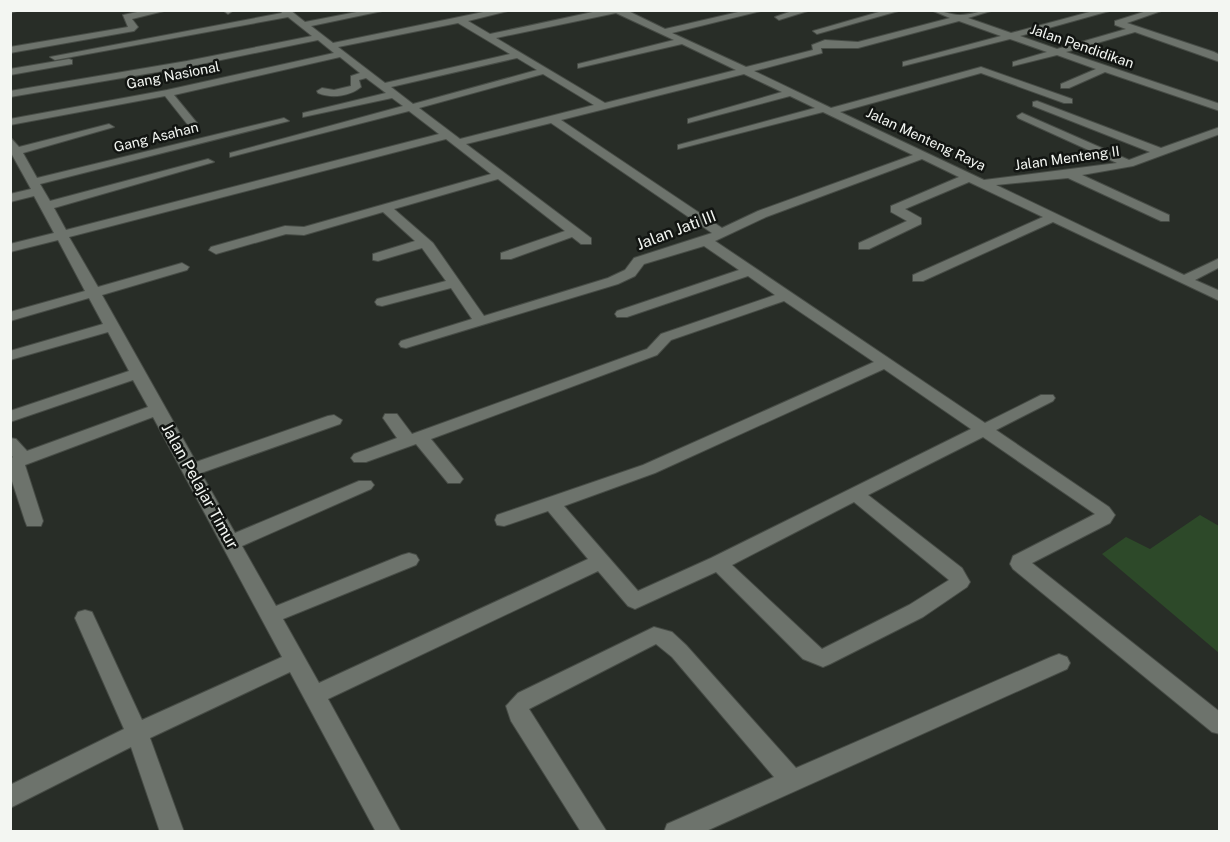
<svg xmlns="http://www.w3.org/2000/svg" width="1230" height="842" viewBox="0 0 1230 842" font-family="'Public Sans',sans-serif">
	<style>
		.green { fill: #2d4929 }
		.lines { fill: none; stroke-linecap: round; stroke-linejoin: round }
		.minor-casing { stroke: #474c46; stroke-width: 2 }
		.minor { fill: #6d736c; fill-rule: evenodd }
		.labels { text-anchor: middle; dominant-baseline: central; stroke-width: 5; stroke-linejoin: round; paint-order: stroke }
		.far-street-label { font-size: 14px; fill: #f3f6f2; stroke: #121512 }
		.street-label { font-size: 16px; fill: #f3f6f2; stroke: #121512 }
	</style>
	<rect width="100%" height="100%" fill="#282d27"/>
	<path class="green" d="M 1200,515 L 1219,526 L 1219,653 L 1102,554 L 1126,537 L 1150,549 Z"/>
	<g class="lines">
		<defs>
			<path id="minor" d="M 10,10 L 20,10 L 10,13 Z
				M 147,10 L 168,10 L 132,19 L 138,27 L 134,31 L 10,53 L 10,47 L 128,27 L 123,15 Z
				M 234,10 L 228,14 L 224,11 L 224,10 Z
				M 280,10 L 290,10 L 305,22 L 367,10 L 387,10 L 311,26 L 333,43 L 493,10 L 512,10 L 468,21 L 490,34 L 602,10 L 626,10 L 665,29 L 747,10 L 765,10 L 672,33 L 746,67 L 813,50 L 812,45 L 825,40 L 858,42 L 950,18 L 931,10 C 941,10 951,15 960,15 C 971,15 982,10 994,10 L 968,18 L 1011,33 L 1097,10 L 1113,10 L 1020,36 L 1057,49 L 1126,29 L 1115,25 L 1115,21 L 1150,10 L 1164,10 L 1127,23 L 1214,52 L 1220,55 L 1220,62 L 1135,32 L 1066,52 L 1220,104 L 1220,111 L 1105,72 L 1069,88 L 1061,88 L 1061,84 L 1096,69 L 1057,55 L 1013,66 L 1013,62 L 1047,52 L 1010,39 L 903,66 L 903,62 L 1001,36 L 959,21 L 858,48 L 821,48 L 822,53 L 754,71 L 831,108 L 981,67 L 1072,99 L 1072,103 L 1064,103 L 981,73 L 840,112 L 984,180 L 1117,163 L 1018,118 L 1017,116 L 1022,113 L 1129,160 L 1150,152 L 1033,106 L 1033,102 L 1037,101 L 1161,148 L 1220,127 L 1220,134 L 1133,166 L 1082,175 L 1169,215 L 1169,221 L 1161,221 L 1068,178 L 996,185 L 1184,275 L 1220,258 L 1220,267 L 1195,280 L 1220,291 L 1220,301 L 1053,222 L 923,281 L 913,281 L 913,275 L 1043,217 L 969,182 L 905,209 L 921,218 L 921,224 L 869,249 L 859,249 L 859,243 L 907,221 L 891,212 L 891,206 L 959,177 L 922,159 L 766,217 L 715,241 L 985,423 L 1041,395 L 1053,395 L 1055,398 L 1053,401 L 996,430 L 1109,507 L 1115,515 L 1110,523 L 1032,563 L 1220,712 L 1220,734 L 1212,732 L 1013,569 L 1010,564 L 1013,556 L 1095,514 L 983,437 L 868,495 L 962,568 L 970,582 L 967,587 L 923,617 L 830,664 L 823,667 L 803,659 L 716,572 L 635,609 L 628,606 L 598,571 L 328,699 L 401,832 L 376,832 L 290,672 L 150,738 L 184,832 L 160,832 L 131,747 L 10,808 L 10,785 L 124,729 L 75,618 L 78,612 L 85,610 L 92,612 L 142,720 L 282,657 L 153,417 L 25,465 L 43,521 L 41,526 L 27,526 L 25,521 L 10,475 L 10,459 L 13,457 L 10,454 L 10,438 L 16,439 L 27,451 L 148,407 L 133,380 L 10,422 L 10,411 L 129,371 L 108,332 L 10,360 L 10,351 L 103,324 L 89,298 L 10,321 L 10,312 L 85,291 L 58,240 L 10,252 L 10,244 L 54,233 L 34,196 L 10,202 L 10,194 L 31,189 L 10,151 L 10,137 L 19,147 L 109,124 L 114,127 L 23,153 L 37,178 L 284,118 L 289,121 L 40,184 L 50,201 L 208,159 L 214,162 L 54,208 L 66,230 L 439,134 L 409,111 L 230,157 L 230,153 L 403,106 L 392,98 L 303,117 L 303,113 L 386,93 L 366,78 L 359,80 L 361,87 C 350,96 332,99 318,93 L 317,91 L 322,88 L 334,90 L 351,86 L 351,76 L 360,73 L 340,57 L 174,95 L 197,123 L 192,126 L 188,125 L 165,96 L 10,125 L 10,119 L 167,90 L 334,53 L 318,40 L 187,67 L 10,97 L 10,91 L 187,61 L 312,36 L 288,17 L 55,60 L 50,57 L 282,13 ZM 616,13 L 674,40 L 578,64 L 578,68 L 682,44 L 736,70 L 605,103 L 496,38 ZM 458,23 L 510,54 L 385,83 L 338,47 ZM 517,58 L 537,70 L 413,104 L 391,87 ZM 543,74 L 594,105 L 460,139 L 419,108 ZM 744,74 L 782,92 L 688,119 L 688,123 L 790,96 L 815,108 L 678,145 L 678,149 L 823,112 L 913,155 L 758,211 L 722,228 L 561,120 ZM 551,123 L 712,233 L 634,258 L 625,270 L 608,278 L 484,316 L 433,243 L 394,209 L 498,179 L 565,231 L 501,253 L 501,259 L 511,259 L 572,237 L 581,244 L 591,244 L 591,238 L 466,144 ZM 446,139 L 491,174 L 304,227 L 285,226 L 211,247 L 209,250 L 216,254 L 286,234 L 304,235 L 383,212 L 415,241 L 373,254 L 373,260 L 378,261 L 422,248 L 446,281 L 377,299 L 375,302 L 377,305 L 382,306 L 451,288 L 472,319 L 401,341 L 399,344 L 401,347 L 406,348 L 618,284 L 635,276 L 644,264 L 704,246 L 739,270 L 617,311 L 615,314 L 617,317 L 627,317 L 748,276 L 775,295 L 661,334 L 647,349 L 412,434 L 397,414 L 385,414 L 383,418 L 397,438 L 354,454 L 351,458 L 354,462 L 366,462 L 416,444 L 448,483 L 460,483 L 463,479 L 460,475 L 431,439 L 657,355 L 671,340 L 784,301 L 874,362 L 643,465 L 497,515 L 495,520 L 497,525 L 504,526 L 548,511 L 588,559 L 319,683 L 283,619 L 416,565 L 419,560 L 416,555 L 409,553 L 402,555 L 276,606 L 242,546 L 371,489 L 374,485 L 371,481 L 359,481 L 235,533 L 201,473 L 340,424 L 342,420 L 334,415 L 328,416 L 196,462 L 102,295 L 187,270 L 189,267 L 182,263 L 98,287 L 69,237 ZM 884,369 L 971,429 L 711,558 L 638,591 L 564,506 L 655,473 ZM 854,502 L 949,580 L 909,605 L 822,649 L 732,565 Z
				M 795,10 L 811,10 L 779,20 L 775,17 Z
				M 886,10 L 902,10 L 817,34 L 813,31 Z
				M 69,59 L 72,60 L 72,64 L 10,75 L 10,69 Z
				M 654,627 L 672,632 L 686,645 L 796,768 L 1051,657 L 1059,654 L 1067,657 L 1070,663 L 1067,669 L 704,832 L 664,832 L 667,824 L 774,777 L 672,657 L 656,644 L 529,709 L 607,832 L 581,832 L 511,721 L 506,706 L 518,693 Z"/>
		</defs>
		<use href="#minor" class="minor-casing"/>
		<use href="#minor" class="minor"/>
	</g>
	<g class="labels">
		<g class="far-street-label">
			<text transform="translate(1082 46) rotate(19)">Jalan Pendidikan</text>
			<text transform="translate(173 75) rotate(-11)">Gang Nasional</text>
			<text transform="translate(156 137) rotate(-14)">Gang Asahan</text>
			<text transform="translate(926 139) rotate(25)">Jalan Menteng Raya</text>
			<text transform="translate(1067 158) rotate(-8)">Jalan Menteng II</text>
		</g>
		<g class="street-label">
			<text transform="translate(676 230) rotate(-21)">Jalan Jati III</text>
			<text transform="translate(200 486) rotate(61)">Jalan Pelajar Timur</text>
		</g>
	</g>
	<rect width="1230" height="842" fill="none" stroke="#f3f6f2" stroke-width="24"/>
</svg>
